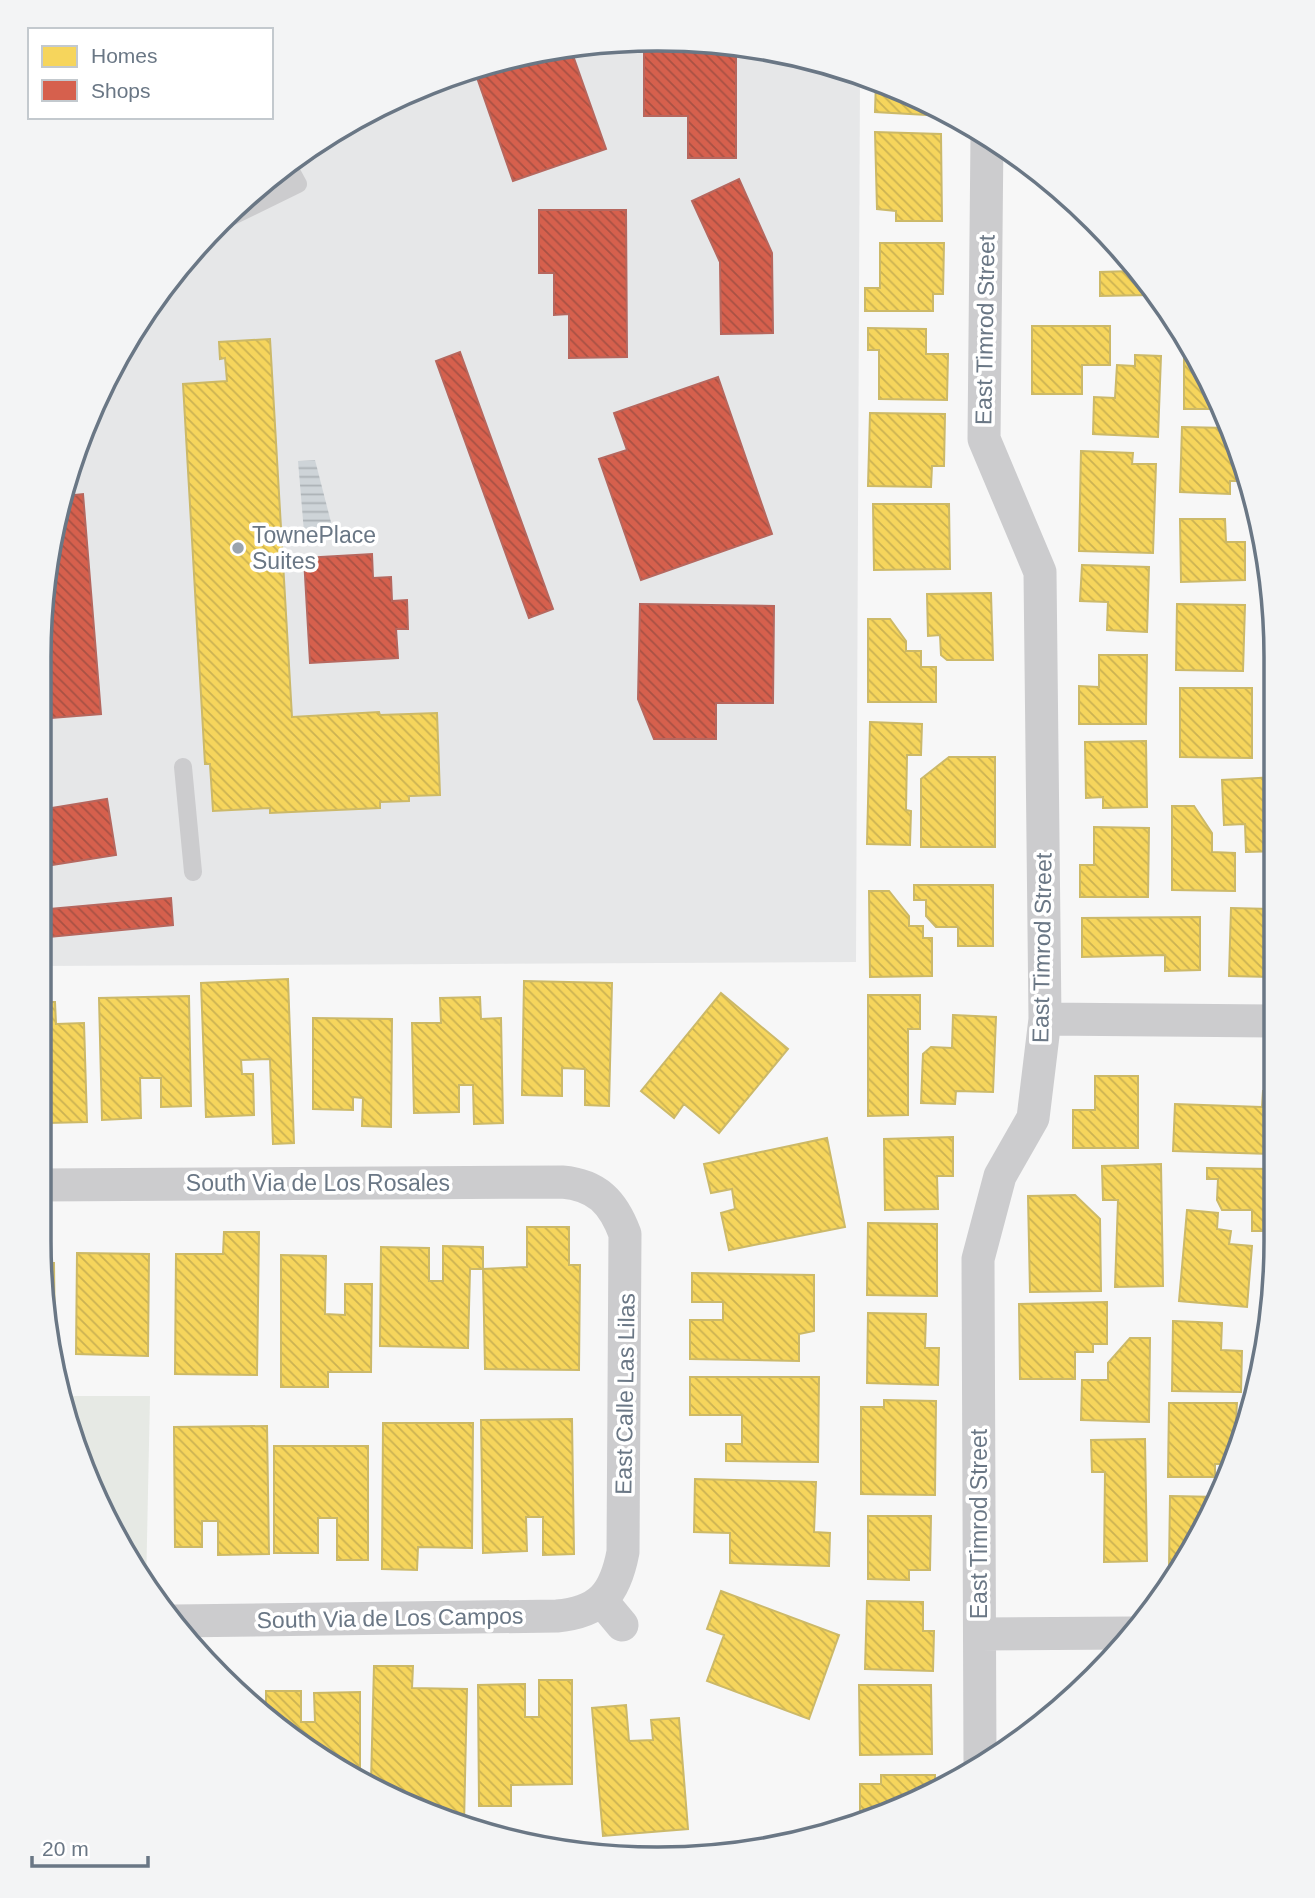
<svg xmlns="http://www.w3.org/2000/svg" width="1315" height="1898" viewBox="0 0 1315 1898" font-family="Helvetica,sans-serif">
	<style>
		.built { fill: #e6e7e8 }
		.green { fill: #e6e9e4 }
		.water { fill: url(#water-rules) }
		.homes { fill: url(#homes-back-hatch); stroke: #ccb968; stroke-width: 2 }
		.shops { fill: url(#shops-back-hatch); stroke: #b6675e; stroke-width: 2 }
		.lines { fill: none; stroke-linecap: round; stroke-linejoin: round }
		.service { stroke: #ccccce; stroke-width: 18 }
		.minor { stroke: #ccccce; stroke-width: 33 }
		.poi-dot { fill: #9ba4ad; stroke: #fff; stroke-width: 2.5 }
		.labels { text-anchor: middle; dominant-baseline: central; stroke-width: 7; stroke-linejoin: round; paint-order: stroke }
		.street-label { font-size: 23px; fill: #6a7785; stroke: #fff }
		.poi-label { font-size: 23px; fill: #6a7785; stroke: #fff; text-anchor: start }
		.rim { fill: none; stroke: #6a7785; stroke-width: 3.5 }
	</style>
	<defs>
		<pattern id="water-rules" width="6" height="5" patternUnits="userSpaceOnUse" patternTransform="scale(1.75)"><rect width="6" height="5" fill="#ced4d8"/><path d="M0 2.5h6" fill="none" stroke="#abb1b5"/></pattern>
		<pattern id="homes-back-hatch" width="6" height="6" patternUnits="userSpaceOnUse" patternTransform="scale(1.75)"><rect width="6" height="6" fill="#f6d55c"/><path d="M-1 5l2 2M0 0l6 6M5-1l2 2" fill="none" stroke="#cbb252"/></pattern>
		<pattern id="shops-back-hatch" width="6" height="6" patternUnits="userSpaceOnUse" patternTransform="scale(1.75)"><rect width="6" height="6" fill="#d6604d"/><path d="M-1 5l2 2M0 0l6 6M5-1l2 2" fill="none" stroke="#a85144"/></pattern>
	</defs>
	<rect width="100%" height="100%" fill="#f7f7f7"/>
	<path class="built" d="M 658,39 L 779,50 L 860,75 L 856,962 L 39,966 L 39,657 L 50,537 L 121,348 L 220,220 L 314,143 L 421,85 L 537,50 Z"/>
	<path class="green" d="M 59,1396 L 150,1396 L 146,1588 L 143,1584 Z"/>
	<path class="water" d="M 315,460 L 333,530 L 304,532 L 298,461 Z"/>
	<path class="homes" d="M 876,80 L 895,86 L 944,112 L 944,116 L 875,112 Z
		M 875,132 L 941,134 L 942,221 L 896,221 L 896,211 L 877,209 Z
		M 880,243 L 944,243 L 943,294 L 933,294 L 933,311 L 865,311 L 865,288 L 880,288 Z
		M 1132,271 L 1149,295 L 1100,296 L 1100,272 Z
		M 1032,326 L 1110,326 L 1110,365 L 1082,365 L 1082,394 L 1032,394 Z
		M 868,328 L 926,329 L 926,354 L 948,354 L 947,400 L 879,399 L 879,350 L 868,350 Z
		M 270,339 L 292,717 L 379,712 L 380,715 L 437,713 L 440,795 L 409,796 L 409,801 L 380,802 L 380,808 L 270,813 L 270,808 L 213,811 L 210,764 L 205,764 L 183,384 L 227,381 L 225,358 L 220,359 L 219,342 Z
		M 1184,345 L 1212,383 L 1221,409 L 1184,409 Z
		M 1135,355 L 1161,356 L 1158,437 L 1093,434 L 1094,397 L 1115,398 L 1117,365 L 1135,366 Z
		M 870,413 L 945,414 L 944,466 L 932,466 L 931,487 L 868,486 Z
		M 1182,427 L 1228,428 L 1244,477 L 1244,481 L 1230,481 L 1230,494 L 1180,492 Z
		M 1081,451 L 1133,453 L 1132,464 L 1156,464 L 1153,553 L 1079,551 Z
		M 873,504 L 949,504 L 950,569 L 874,570 Z
		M 1180,519 L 1225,519 L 1226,542 L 1245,542 L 1245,580 L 1181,582 Z
		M 1082,565 L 1149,567 L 1147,632 L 1107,630 L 1108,602 L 1080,601 Z
		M 991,593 L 993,660 L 947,660 L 941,655 L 940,635 L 928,636 L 927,594 Z
		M 1177,604 L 1245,605 L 1243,671 L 1176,670 Z
		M 868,619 L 890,619 L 906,641 L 906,651 L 921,651 L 921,667 L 936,667 L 936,702 L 868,702 Z
		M 1099,655 L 1147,655 L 1146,724 L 1079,724 L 1079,686 L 1099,687 Z
		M 1180,688 L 1252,688 L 1252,758 L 1180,757 Z
		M 870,722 L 922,724 L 921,755 L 907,755 L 906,810 L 911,811 L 910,845 L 867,844 Z
		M 1146,741 L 1147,807 L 1103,808 L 1103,797 L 1086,798 L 1085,742 Z
		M 949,757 L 995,757 L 995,847 L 921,847 L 921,779 Z
		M 1276,777 L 1276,851 L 1246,852 L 1245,824 L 1224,825 L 1222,780 Z
		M 1172,806 L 1194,806 L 1212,833 L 1212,852 L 1235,853 L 1235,891 L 1172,890 Z
		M 1094,827 L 1149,828 L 1148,897 L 1080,897 L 1080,865 L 1094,865 Z
		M 914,885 L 993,885 L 993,946 L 958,946 L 958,927 L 936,927 L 926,916 L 926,900 L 914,900 Z
		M 869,891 L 889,891 L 909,916 L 909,926 L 923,926 L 923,938 L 932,938 L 932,976 L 870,977 Z
		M 1231,908 L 1276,909 L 1276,977 L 1229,976 Z
		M 1200,917 L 1200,970 L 1165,971 L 1165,955 L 1082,957 L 1082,918 Z
		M 288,979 L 294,1143 L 273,1144 L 270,1059 L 241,1060 L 242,1074 L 253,1074 L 254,1115 L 206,1117 L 201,983 Z
		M 524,981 L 612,983 L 609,1106 L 585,1105 L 585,1069 L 562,1068 L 562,1096 L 522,1095 Z
		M 721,993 L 788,1049 L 719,1133 L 684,1104 L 674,1118 L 641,1091 Z
		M 868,995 L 920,995 L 920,1029 L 908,1029 L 908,1115 L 868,1116 Z
		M 189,996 L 191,1106 L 161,1107 L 161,1078 L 140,1078 L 141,1118 L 102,1120 L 99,998 Z
		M 480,997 L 481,1019 L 501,1018 L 503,1123 L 474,1124 L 473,1085 L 459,1085 L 459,1112 L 414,1113 L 412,1023 L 441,1023 L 440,998 Z
		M 39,1002 L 55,1002 L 56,1024 L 84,1023 L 87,1122 L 48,1123 L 47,1089 L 39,1089 Z
		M 953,1015 L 996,1017 L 993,1092 L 956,1091 L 955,1104 L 921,1103 L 923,1054 L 931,1047 L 952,1048 Z
		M 313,1018 L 392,1019 L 391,1127 L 362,1126 L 363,1098 L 353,1097 L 353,1110 L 313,1109 Z
		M 1095,1076 L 1138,1076 L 1138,1148 L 1073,1148 L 1073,1110 L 1095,1110 Z
		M 1263,1091 L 1276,1091 L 1276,1154 L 1173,1151 L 1175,1104 L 1262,1107 Z
		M 953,1137 L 953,1176 L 937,1176 L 938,1209 L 885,1210 L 884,1139 Z
		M 827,1138 L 845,1227 L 729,1250 L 721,1213 L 735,1209 L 732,1189 L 711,1193 L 704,1164 Z
		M 1161,1164 L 1163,1286 L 1115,1287 L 1118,1200 L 1103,1200 L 1102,1166 Z
		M 1207,1168 L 1276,1169 L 1276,1231 L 1252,1231 L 1252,1210 L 1222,1210 L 1217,1200 L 1218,1179 L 1207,1179 Z
		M 1075,1195 L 1100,1219 L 1101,1291 L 1030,1292 L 1028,1196 Z
		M 1187,1210 L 1218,1213 L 1217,1229 L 1231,1231 L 1229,1244 L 1252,1246 L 1247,1307 L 1179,1301 Z
		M 868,1223 L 937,1224 L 937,1296 L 867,1295 Z
		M 527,1227 L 569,1227 L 569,1265 L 580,1265 L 579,1370 L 485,1369 L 483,1269 L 527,1267 Z
		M 224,1232 L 259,1232 L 257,1375 L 175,1374 L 176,1254 L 223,1254 Z
		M 443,1246 L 483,1247 L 483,1269 L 470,1269 L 468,1348 L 380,1346 L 381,1247 L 429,1248 L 429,1281 L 443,1281 Z
		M 77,1253 L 149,1254 L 148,1356 L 76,1354 Z
		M 281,1255 L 326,1256 L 325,1314 L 345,1315 L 345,1284 L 372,1284 L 371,1372 L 328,1372 L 328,1387 L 281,1387 Z
		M 41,1263 L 54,1263 L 55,1352 L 53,1352 Z
		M 692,1273 L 814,1275 L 814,1331 L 799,1334 L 799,1361 L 690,1359 L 690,1320 L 723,1320 L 723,1302 L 692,1302 Z
		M 1107,1302 L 1107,1344 L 1093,1344 L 1093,1352 L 1075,1352 L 1075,1379 L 1020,1379 L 1019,1304 Z
		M 868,1313 L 926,1314 L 925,1348 L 939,1348 L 938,1385 L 867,1383 Z
		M 1173,1321 L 1222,1323 L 1221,1350 L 1242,1351 L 1241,1392 L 1172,1391 Z
		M 1130,1338 L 1150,1338 L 1149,1422 L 1081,1420 L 1082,1380 L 1108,1380 L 1108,1363 Z
		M 690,1377 L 819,1377 L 818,1462 L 726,1461 L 726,1444 L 742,1444 L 742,1415 L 690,1415 Z
		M 884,1400 L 936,1401 L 935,1495 L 861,1494 L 861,1407 L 884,1407 Z
		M 1169,1403 L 1237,1403 L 1233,1464 L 1215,1464 L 1215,1477 L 1168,1477 Z
		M 572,1419 L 574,1554 L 543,1555 L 543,1517 L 526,1517 L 527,1551 L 483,1553 L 481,1420 Z
		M 383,1423 L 473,1423 L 472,1548 L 418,1547 L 417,1570 L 382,1569 Z
		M 267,1426 L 269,1554 L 218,1555 L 218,1521 L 202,1521 L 202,1547 L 175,1547 L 174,1427 Z
		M 1145,1439 L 1147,1561 L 1104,1562 L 1105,1472 L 1092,1472 L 1091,1440 Z
		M 274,1446 L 368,1446 L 368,1560 L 337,1560 L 337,1518 L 318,1518 L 318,1553 L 274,1553 Z
		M 695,1479 L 816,1482 L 814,1532 L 830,1533 L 829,1566 L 730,1563 L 730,1533 L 694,1532 Z
		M 1170,1496 L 1219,1497 L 1181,1568 L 1169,1568 Z
		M 868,1516 L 931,1516 L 930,1570 L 909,1570 L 909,1580 L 868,1579 Z
		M 721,1591 L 839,1635 L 809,1719 L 707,1681 L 724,1635 L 707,1629 Z
		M 867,1601 L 923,1602 L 923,1631 L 934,1631 L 933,1671 L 865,1669 Z
		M 374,1666 L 413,1666 L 412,1688 L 467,1689 L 464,1824 L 420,1812 L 371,1782 Z
		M 539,1680 L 572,1680 L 572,1784 L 511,1785 L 511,1806 L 479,1806 L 478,1685 L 525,1684 L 525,1717 L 539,1717 Z
		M 859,1685 L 931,1685 L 932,1754 L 860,1755 Z
		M 266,1691 L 301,1691 L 301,1722 L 315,1722 L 314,1693 L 360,1692 L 360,1775 L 266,1716 Z
		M 626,1705 L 629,1741 L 653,1740 L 651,1720 L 679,1718 L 688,1829 L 603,1836 L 592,1708 Z
		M 881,1775 L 935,1775 L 935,1793 L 860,1820 L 860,1784 L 881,1784 Z"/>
	<path class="shops" d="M 658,39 L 736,46 L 736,158 L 688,158 L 688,116 L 644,116 L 644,40 Z
		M 570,47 L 606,149 L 513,181 L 474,69 L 537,50 Z
		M 739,179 L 772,253 L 773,333 L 721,334 L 720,262 L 692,201 Z
		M 539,210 L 626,210 L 627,357 L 569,358 L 569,314 L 554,315 L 554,273 L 539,273 Z
		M 460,352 L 553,609 L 529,618 L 436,361 Z
		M 718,377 L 772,534 L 641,580 L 599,459 L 627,450 L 614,413 Z
		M 83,494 L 101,714 L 39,719 L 39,657 L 50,537 L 66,496 Z
		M 372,554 L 373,578 L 391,577 L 392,601 L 407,600 L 408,629 L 396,629 L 398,658 L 310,663 L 304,558 Z
		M 640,604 L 774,606 L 773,703 L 716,703 L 716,739 L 654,739 L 638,699 Z
		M 107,799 L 116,855 L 39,867 L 39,810 Z
		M 171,898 L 173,925 L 39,938 L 39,910 Z"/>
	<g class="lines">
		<path class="service" d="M 216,224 L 298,184 L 287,164
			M 183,767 L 193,872"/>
		<path class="minor" d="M 1045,1019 L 1276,1021
			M 39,1185 L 562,1182 C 597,1185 613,1202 625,1234 L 623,1552 C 615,1594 600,1612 557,1616 L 175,1621
			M 602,1601 L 622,1625
			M 980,1634 L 1132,1633
			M 980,1761 L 978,1259 L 1000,1176 L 1033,1118 L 1045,1019 L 1040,572 L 984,439 L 987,135"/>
	</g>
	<circle class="poi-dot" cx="238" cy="548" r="7"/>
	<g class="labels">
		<g class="street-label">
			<text transform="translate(985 330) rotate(-89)">East Timrod Street</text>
			<text transform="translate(1042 948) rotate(-89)">East Timrod Street</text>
			<text x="318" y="1183">South Via de Los Rosales</text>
			<text transform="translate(625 1394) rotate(-89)">East Calle Las Lilas</text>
			<text transform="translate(979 1524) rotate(-90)">East Timrod Street</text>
			<text transform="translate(390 1618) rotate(-1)">South Via de Los Campos</text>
		</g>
		<g class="poi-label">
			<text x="252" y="535">TownePlace<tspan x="252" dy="26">Suites</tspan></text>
		</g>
	</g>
	<path d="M0 0H1315V1898H0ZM657 51H658A606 606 0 0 1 1264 657V1241A606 606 0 0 1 658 1847H657A606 606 0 0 1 51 1241V657A606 606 0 0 1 657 51Z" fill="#f3f4f5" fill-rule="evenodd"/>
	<path class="rim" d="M657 51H658A606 606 0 0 1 1264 657V1241A606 606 0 0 1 658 1847H657A606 606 0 0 1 51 1241V657A606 606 0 0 1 657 51Z"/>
	<rect x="28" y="28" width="245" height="91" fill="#ffffff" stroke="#c3c9ce" stroke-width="2"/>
	<rect x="42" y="46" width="35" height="21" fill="#f6d55c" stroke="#c3c9ce" stroke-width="2"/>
	<text x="91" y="63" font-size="21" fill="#6a7785">Homes</text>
	<rect x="42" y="80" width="35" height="21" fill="#d6604d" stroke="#c3c9ce" stroke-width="2"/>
	<text x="91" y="98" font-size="21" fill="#6a7785">Shops</text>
	<path d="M32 1856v10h116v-10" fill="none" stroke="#6a7785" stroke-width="3.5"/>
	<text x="42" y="1856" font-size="21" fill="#6a7785" stroke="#ffffff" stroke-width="5" paint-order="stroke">20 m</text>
</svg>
